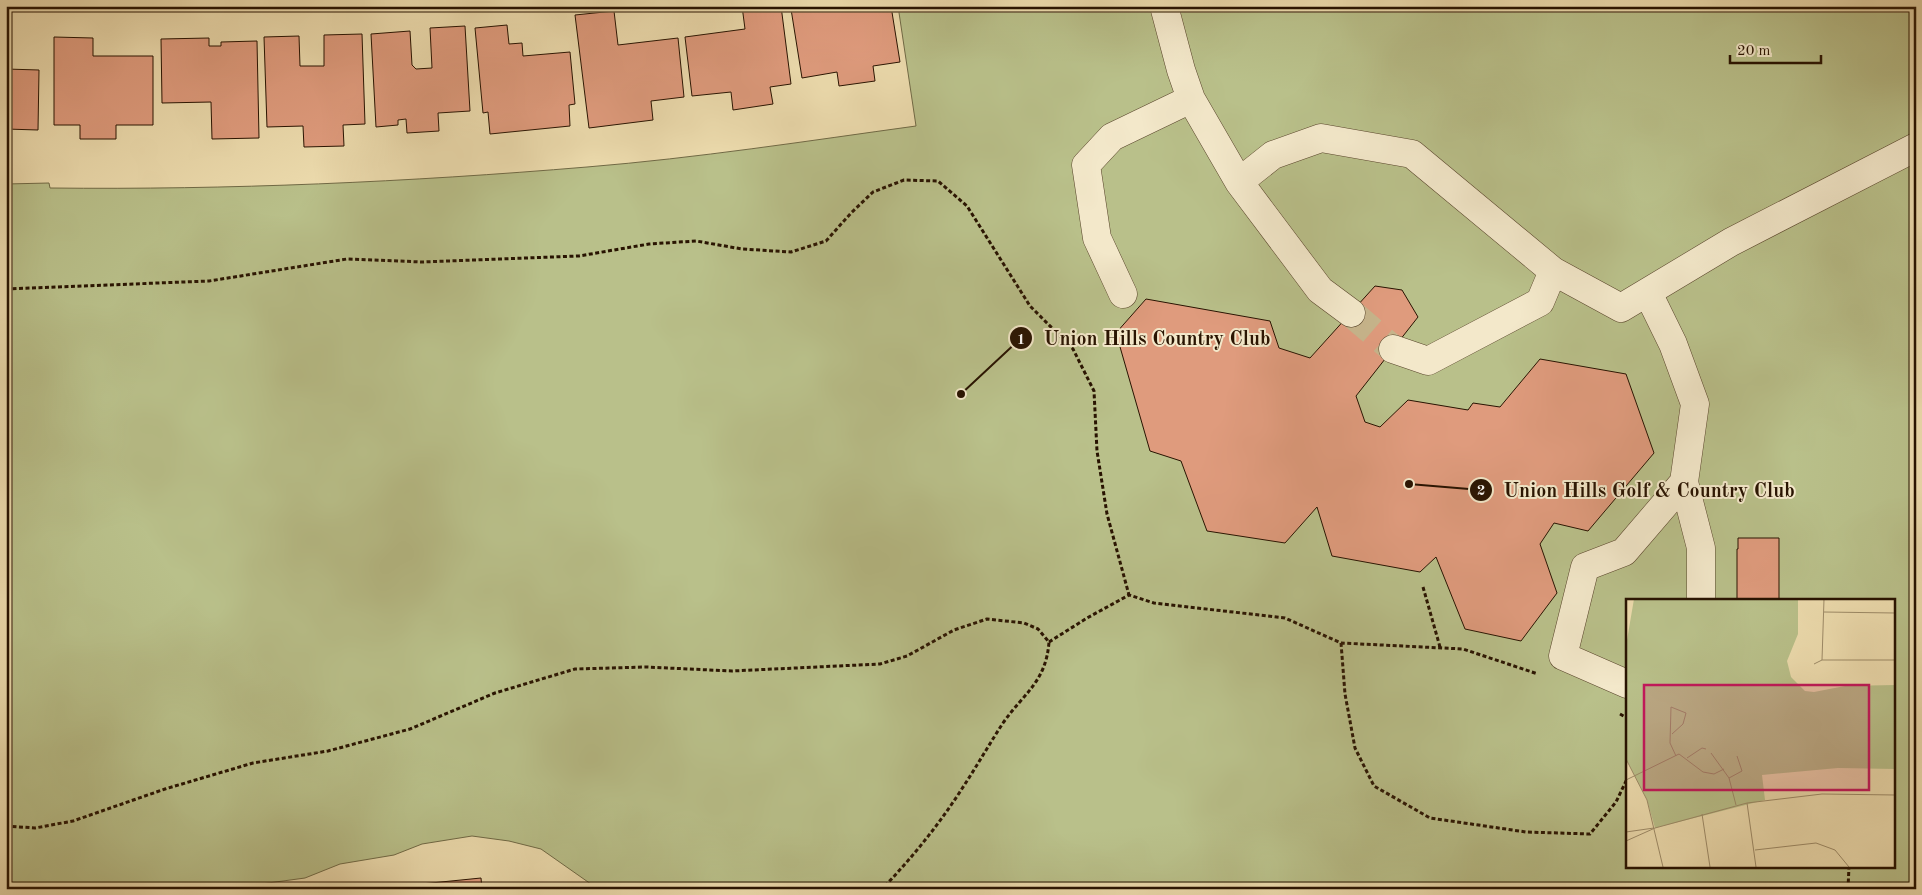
<svg xmlns="http://www.w3.org/2000/svg" width="1922" height="895" viewBox="0 0 1922 895" font-family="'Old Standard TT',serif">
	<style>
		.green { fill: #b9c08a; stroke: #706a46; fill-rule: evenodd }
		.building { fill: #df9b7d; stroke: #281301 }
		.lines { fill: none; stroke-linecap: round; stroke-linejoin: round }
		.minor-tunnel { stroke: #c6b48b; stroke-width: 28; stroke-dasharray: 28 14; stroke-linecap: butt }
		.minor-casing { stroke: #59452c; stroke-width: 29 }
		.path { stroke: #281301; stroke-width: 3; stroke-dasharray: 4 2.5; stroke-linecap: butt }
		.minor { stroke: #f3e8ca; stroke-width: 28 }
		.inset-road { fill: none; stroke: #9e8c69; stroke-width: 1 }
		.view { fill: #c2185b; fill-opacity: 0.15; stroke: #c2185b; stroke-width: 2.5 }
		.inset-edge { fill: none; stroke: #281301; stroke-width: 2.5 }
		.leader { fill: none; stroke: #281301; stroke-width: 2 }
		.callout-dot { fill: #281301; stroke: #f3e8ca; stroke-width: 2 }
		.mark-label { font-size: 15px; text-anchor: middle; font-weight: bold; fill: #fff }
		.callout-label { font-size: 20px; text-anchor: middle; font-weight: bold; fill: #281301; stroke: #f3e8ca; stroke-width: 4; stroke-linejoin: round; paint-order: stroke }
	</style>
	<rect width="100%" height="100%" fill="#eddcae"/>
	<filter id="stains"><feTurbulence type="fractalNoise" baseFrequency=".004" numOctaves="4"/><feColorMatrix values="0 0 0 0 .2 0 0 0 0 .09 0 0 0 0 .02 0 0 0 .5 -.17"/></filter>
	<radialGradient id="worn" r=".72"><stop offset=".6" stop-color="#630" stop-opacity="0"/><stop offset="1" stop-color="#630" stop-opacity=".3"/></radialGradient>
	<path class="green" d="M 898,6 L 1916,6 L 1916,889 L 598,889 L 541,849 L 509,841 L 472,836 L 422,844 L 394,855 L 340,864 L 305,878 L 224,889 L 6,889 L 6,184 L 49,183 L 50,188 C 229,190 408,182 587,167 C 697,158 807,141 916,126 ZM 1627,600 L 1893,600 L 1893,866 L 1627,866 Z"/>
	<path class="building" d="M 742,6 L 781,6 L 791,84 L 770,87 L 773,104 L 733,110 L 731,92 L 692,96 L 685,37 L 745,29 Z
		M 811,6 L 891,6 L 900,62 L 873,66 L 875,81 L 839,86 L 837,72 L 802,78 L 791,9 Z
		M 614,11 L 618,45 L 678,38 L 684,97 L 651,101 L 653,120 L 589,128 L 575,15 Z
		M 507,25 L 509,44 L 522,43 L 523,56 L 570,52 L 575,104 L 569,105 L 570,126 L 490,134 L 488,112 L 483,113 L 475,28 Z
		M 465,26 L 470,111 L 438,113 L 439,131 L 407,133 L 406,119 L 398,120 L 398,125 L 376,127 L 371,34 L 410,31 L 412,65 L 416,69 L 432,68 L 430,28 Z
		M 362,34 L 365,124 L 343,125 L 344,146 L 304,147 L 303,126 L 267,127 L 264,37 L 299,36 L 300,66 L 324,66 L 324,35 Z
		M 54,37 L 93,38 L 93,56 L 153,56 L 153,125 L 116,125 L 116,139 L 80,139 L 80,125 L 54,125 Z
		M 209,38 L 209,46 L 221,46 L 221,42 L 257,41 L 259,138 L 212,139 L 211,102 L 162,103 L 161,39 Z
		M 6,69 L 39,70 L 38,130 L 6,129 Z
		M 1375,286 L 1402,290 L 1418,317 L 1356,396 L 1365,422 L 1380,427 L 1408,400 L 1468,410 L 1473,403 L 1500,407 L 1540,359 L 1626,374 L 1654,453 L 1588,531 L 1554,523 L 1540,544 L 1557,593 L 1521,641 L 1465,629 L 1436,557 L 1420,572 L 1332,556 L 1317,507 L 1285,543 L 1207,531 L 1181,461 L 1150,451 L 1116,333 L 1146,299 L 1270,321 L 1279,348 L 1310,358 Z
		M 1738,538 L 1779,538 L 1779,600 L 1737,600 L 1737,549 L 1738,549 Z
		M 481,878 L 482,889 L 381,888 Z"/>
	<g class="lines">
		<path class="minor-tunnel" d="M 1351,313 L 1393,349"/>
		<defs>
			<path id="minor" d="M 1164,6 L 1181,70 L 1191,99 L 1239,182 L 1320,290 L 1351,313
				M 1239,182 L 1273,155 L 1321,138 L 1412,154 L 1553,271 L 1621,308 L 1731,242 L 1916,147
				M 1648,293 L 1673,344 L 1695,404 L 1684,482 L 1701,548 L 1701,600
				M 1123,294 L 1097,238 L 1086,165 L 1112,137 L 1191,99
				M 1393,349 L 1428,361 L 1540,302 L 1553,271
				M 1627,684 L 1563,656 L 1585,567 L 1624,552 L 1684,482"/>
		</defs>
		<use href="#minor" class="minor-casing"/>
		<path class="path" d="M 6,289 L 209,281 L 347,259 L 423,262 L 579,256 L 649,244 L 696,241 L 742,249 L 791,252 L 826,241 L 851,213 L 873,192 L 904,180 L 938,181 L 967,206 L 1030,306 L 1073,349 L 1094,391 L 1097,451 L 1107,514 L 1129,595
			M 1423,587 L 1440,647
			M 1049,642 L 1087,618 L 1129,595 L 1154,603 L 1285,618 L 1341,643 L 1463,649 L 1538,674
			M 1341,643 L 1345,694 L 1355,748 L 1374,786 L 1430,818 L 1526,832 L 1590,834 L 1616,802 L 1627,779
			M 1620,714 L 1627,718
			M 6,826 L 35,828 L 73,821 L 165,789 L 253,763 L 328,751 L 410,729 L 495,693 L 575,669 L 646,667 L 732,671 L 880,664 L 907,656 L 954,630 L 987,619 L 1024,623 L 1038,629 L 1049,642 C 1046,682 1024,693 1003,723 C 990,743 978,764 965,784 C 941,822 913,857 882,889
			M 1848,889 L 1849,866"/>
		<use href="#minor" class="minor"/>
	</g>
	<g transform="translate(1626 599)">
		<rect width="269" height="269" fill="#eddcae"/>
		<path d="M 8,0 L 172,0 L 172,35 L 161,62 L 165,78 L 179,92 L 188,93 L 219,87 L 269,86 L 269,170 L 212,169 L 136,176 L 139,201 L 29,229 L 21,201 L 0,160 L 0,47 Z" fill="#b9c08a"/>
		<path class="inset-road" d="M 198,13 L 269,14M 196,61 L 198,0M 188,65 L 196,61 L 269,61M 46,135 L 57,125 L 60,114 L 45,108 L 44,144 L 50,157M 85,154 L 103,179 L 110,206M 61,159 L 76,149 L 80,150M 0,160 L 21,201 L 37,268M 103,179 L 116,172 L 111,157M 0,181 L 53,155 L 77,173 L 88,175 L 98,170M 121,204 L 130,268M 76,215 L 84,268M 0,233 L 28,229M 0,242 L 29,229 L 121,204 L 196,195 L 269,196M 129,251 L 190,244 L 209,251 L 223,268"/>
		<path class="view" d="M 18,86 L 243,86 L 243,191 L 18,191 Z"/>
		<rect width="269" height="269" class="inset-edge"/>
	</g>
	<path class="leader" d="M961 394L1021 338M1409 484L1481 490"/>
	<g class="callout-dot">
		<circle cx="961" cy="394" r="5"/>
		<circle cx="1409" cy="484" r="5"/>
		<circle cx="1021" cy="338" r="12"/>
		<circle cx="1481" cy="490" r="12"/>
	</g>
	<g class="mark-label">
		<text x="1021" y="344">1</text>
		<text x="1481" y="495">2</text>
	</g>
	<g class="callout-label">
		<text x="1157" y="345">Union Hills Country Club</text>
		<text x="1649" y="497">Union Hills Golf &amp; Country Club</text>
	</g>
	<rect width="1922" height="895" fill="none" stroke="#eddcae" stroke-width="25"/>
	<rect x="8" y="8" width="1907" height="880" fill="none" stroke="#281301" stroke-width="2.5"/>
	<rect x="12" y="12" width="1897" height="870" fill="none" stroke="#281301"/>
	<path d="M1730 55v8h91v-8" fill="none" stroke="#281301" stroke-width="2.5"/>
	<text x="1737" y="55" font-size="15" fill="#281301" stroke="#f3e8ca" stroke-width="4" paint-order="stroke">20 m</text>
	<rect width="100%" height="100%" filter="url(#stains)"/>
	<rect width="100%" height="100%" fill="url(#worn)"/>
</svg>
